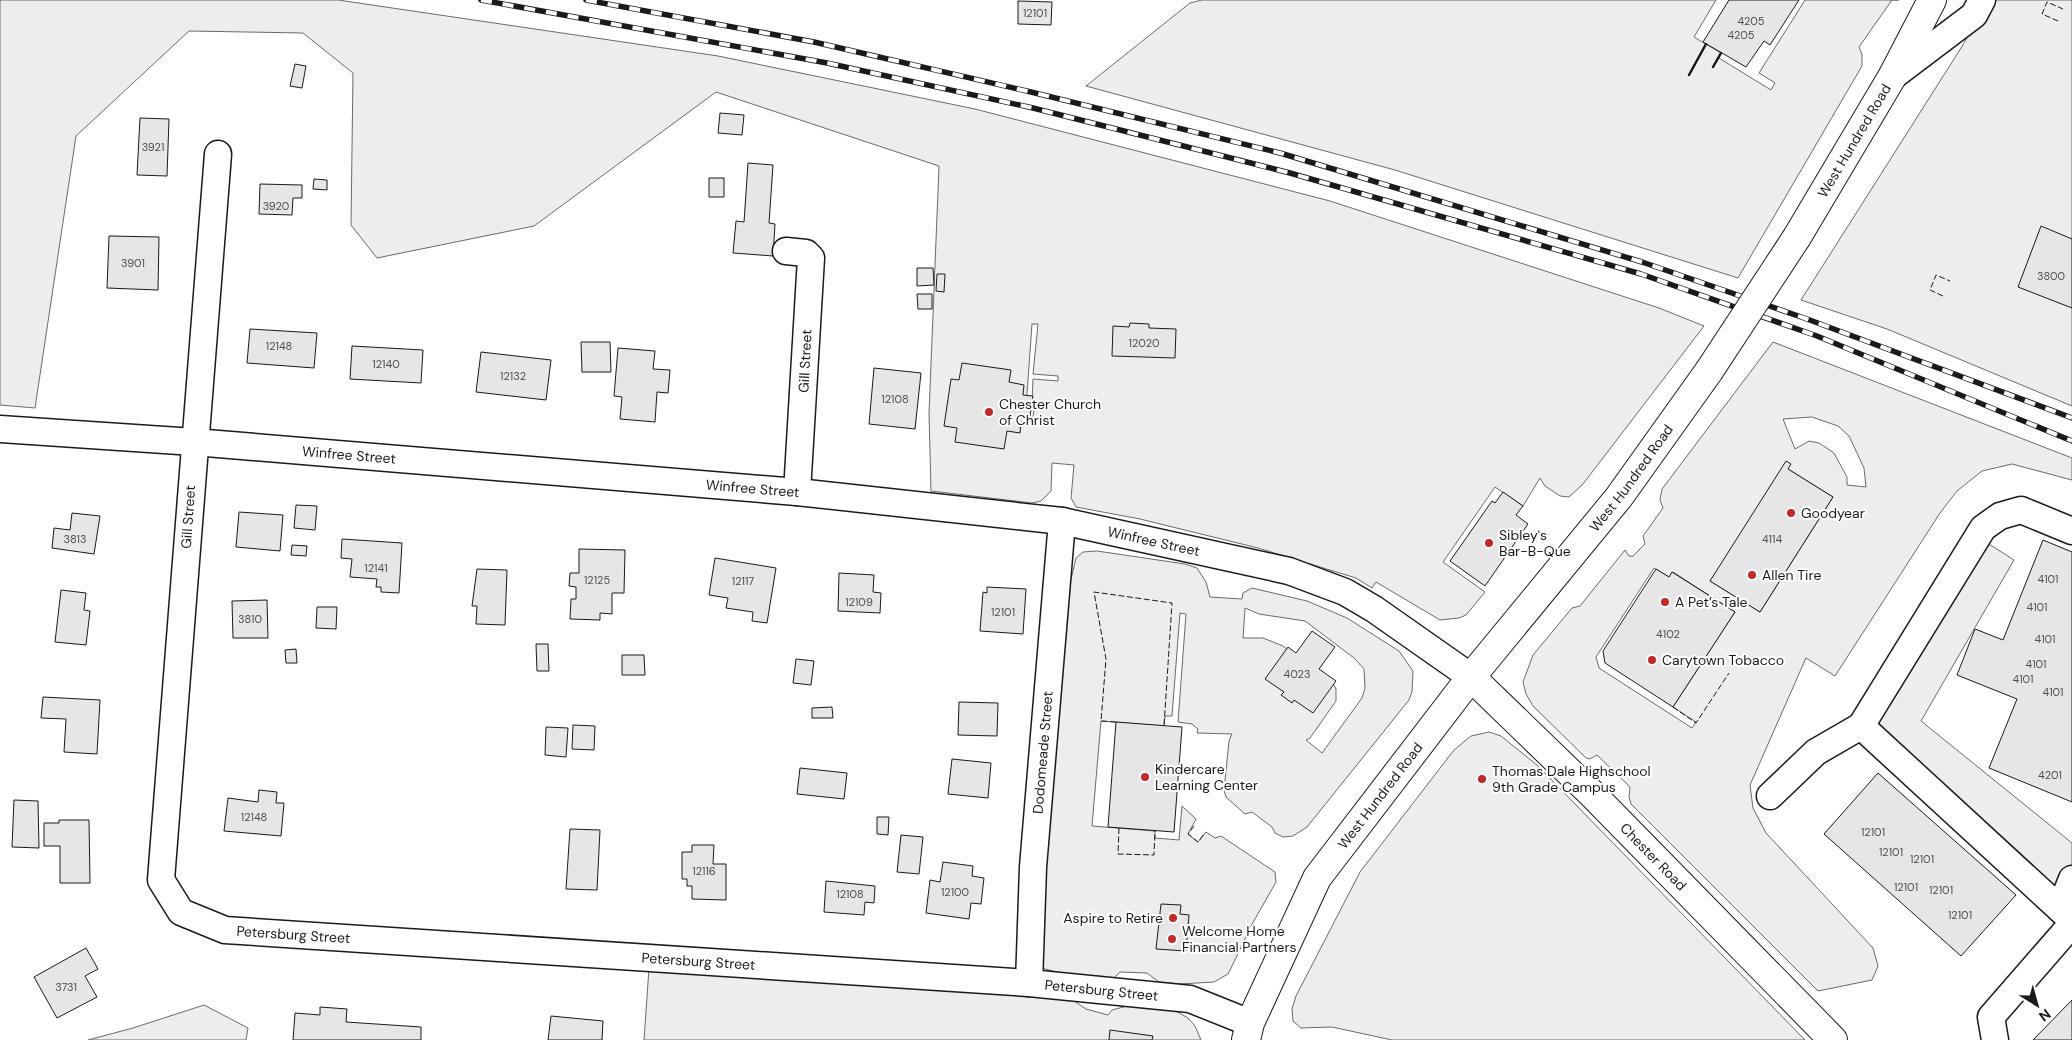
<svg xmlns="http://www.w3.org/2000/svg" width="2072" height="1040" viewBox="0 0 2072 1040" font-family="'DM Sans',sans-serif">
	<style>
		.built { fill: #ededed; stroke: #6a6a6a; fill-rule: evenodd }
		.building { fill: #e6e6e6; stroke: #1a1a1a }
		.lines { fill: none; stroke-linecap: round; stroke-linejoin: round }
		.minor-casing { stroke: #1a1a1a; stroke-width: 29 }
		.major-casing { stroke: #1a1a1a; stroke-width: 30 }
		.minor { stroke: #fff; stroke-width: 26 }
		.major { stroke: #fff; stroke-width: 28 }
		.rail-casing { stroke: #1a1a1a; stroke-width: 5.5 }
		.rail { stroke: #fff; stroke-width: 4; stroke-dasharray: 11; stroke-linecap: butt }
		.major-bridge-casing { stroke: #1a1a1a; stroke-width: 30; stroke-linecap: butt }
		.major-bridge { stroke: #fff; stroke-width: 28 }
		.fence { stroke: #1a1a1a; stroke-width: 1; stroke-dasharray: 6 2.5; stroke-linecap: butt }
		.wall { stroke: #1a1a1a; stroke-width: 2.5 }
		.poi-dot { fill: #c62828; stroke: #fff; stroke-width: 2 }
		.labels { text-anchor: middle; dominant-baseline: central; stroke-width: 4; stroke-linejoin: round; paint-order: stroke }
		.number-label { font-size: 11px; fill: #4d4d4d }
		.street-label { font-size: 14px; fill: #1a1a1a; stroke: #fff }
		.poi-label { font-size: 14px; fill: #1a1a1a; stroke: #fff; text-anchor: start }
	</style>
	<rect width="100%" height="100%" fill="#fff"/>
	<path class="built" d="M 0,0 L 338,0 L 718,56 L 975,109 L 1330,201 L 1659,308 L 1704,326 L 1583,484 L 1569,497 L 1560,496 L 1545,486 L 1540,478 L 1523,506 L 1495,487 L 1443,562 L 1485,592 L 1466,615 L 1459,618 L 1440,620 L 1376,582 L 1372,588 L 1356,578 L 1258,548 L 1140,519 L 1076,507 L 1071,498 L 1074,465 L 1052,463 L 1051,491 L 1041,501 L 1032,503 L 931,491 L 929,414 L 939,166 L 716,92 L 534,226 L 377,258 L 351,225 L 353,73 L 303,33 L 189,31 L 76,136 L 35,408 L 0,405 ZM 1032,324 L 1038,324 L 1033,374 L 1058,376 L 1058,381 L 1033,379 L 1032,402 L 1035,403 L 1032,423 L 1025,422 Z
		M 1202,0 L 1716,0 L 1694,37 L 1721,53 L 1719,58 L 1771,90 L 1775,83 L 1759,73 L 1805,0 L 1899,0 L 1892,0 L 1859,47 L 1862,54 L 1862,66 L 1738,278 L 1395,170 L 1086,86 L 1190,3 Z
		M 1989,0 L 2072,0 L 2072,406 L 1887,329 L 1801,300 L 1961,48 Z
		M 1773,342 L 2072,458 L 2072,480 L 2012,464 L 1982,471 L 1957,491 L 1940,513 L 1835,676 L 1806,658 L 1750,785 L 1753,808 L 1766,833 L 1873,948 L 1878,966 L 1872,980 L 1818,991 L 1631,804 L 1629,797 L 1630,787 L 1597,755 L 1590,759 L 1586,758 L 1533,706 L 1526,694 L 1523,682 L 1533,655 L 1572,608 L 1580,606 L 1625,550 L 1629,556 L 1633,556 L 1645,544 L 1643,536 L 1663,508 L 1660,500 L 1662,489 ZM 1812,417 L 1838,426 L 1849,436 L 1864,468 L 1866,487 L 1847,485 L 1847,477 L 1834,453 L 1819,443 L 1809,441 L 1795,449 L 1783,419 ZM 1788,469 L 1833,497 L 1760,612 L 1710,581 ZM 1654,568 L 1669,577 L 1673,572 L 1735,612 L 1673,707 L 1696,722 L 1692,728 L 1599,668 L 1596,657 Z
		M 1978,537 L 2014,560 L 1921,721 L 2072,843 L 2072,879 L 2060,909 L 1861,726 Z
		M 1097,551 L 1185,564 L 1197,568 L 1206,582 L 1210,597 L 1242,599 L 1243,593 L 1252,588 L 1307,601 L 1347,618 L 1399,651 L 1413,671 L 1412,692 L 1409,700 L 1307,827 L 1293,836 L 1283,837 L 1275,833 L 1272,827 L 1252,812 L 1245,814 L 1226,797 L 1224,790 L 1229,741 L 1232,734 L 1197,733 L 1198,729 L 1192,724 L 1178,722 L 1186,614 L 1180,613 L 1172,716 L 1165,716 L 1164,726 L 1101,721 L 1092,826 L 1155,831 L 1155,838 L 1179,840 L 1182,806 L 1196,819 L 1188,834 L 1198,842 L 1206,832 L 1215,838 L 1221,836 L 1275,872 L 1276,882 L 1251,926 L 1233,964 L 1228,974 L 1214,982 L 1180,984 L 1159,982 L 1147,973 L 1120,972 L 1114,978 L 1075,977 L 1038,967 L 1061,622 L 1076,558 L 1083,552 ZM 1245,608 L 1259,614 L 1305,621 L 1354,658 L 1364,669 L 1365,688 L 1362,698 L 1322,753 L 1306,740 L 1310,738 L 1336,701 L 1336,689 L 1334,685 L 1283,646 L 1263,638 L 1243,638 Z
		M 1489,732 L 1501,736 L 1537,765 L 1805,1040 L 1392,1040 L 1332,1027 L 1301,1028 L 1293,1021 L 1292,1009 L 1296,996 L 1360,872 L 1454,750 L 1471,736 Z
		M 649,968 L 1024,994 L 1071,999 L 1086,1009 L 1108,1015 L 1112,1010 L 1127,1006 L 1176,1011 L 1188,1018 L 1195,1026 L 1201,1040 L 644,1040 Z
		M 204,1005 L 248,1028 L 246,1040 L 88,1040 L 133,1028 Z"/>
	<path class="building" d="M 1729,0 L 1799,0 L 1770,45 L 1764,41 L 1746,67 L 1703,42 Z
		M 1018,1 L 1052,2 L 1051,25 L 1018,24 Z
		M 295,64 L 306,66 L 302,88 L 290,86 Z
		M 720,113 L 744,115 L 742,135 L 718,133 Z
		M 140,118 L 169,119 L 167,176 L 137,175 Z
		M 748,163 L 773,165 L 769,223 L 775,224 L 773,256 L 733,253 L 736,221 L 744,222 Z
		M 709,178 L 724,178 L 724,197 L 709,197 Z
		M 314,179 L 327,180 L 327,190 L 313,189 Z
		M 260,184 L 302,185 L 302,198 L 293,198 L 292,215 L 259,214 Z
		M 2041,226 L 2072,239 L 2072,308 L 2018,287 Z
		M 109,236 L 159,237 L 158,290 L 107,288 Z
		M 917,268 L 933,268 L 934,285 L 917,286 Z
		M 937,274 L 945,274 L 944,292 L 936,291 Z
		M 917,294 L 932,294 L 932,309 L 918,309 Z
		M 1130,323 L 1149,324 L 1149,328 L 1176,329 L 1175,358 L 1112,356 L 1113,326 L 1129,327 Z
		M 250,329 L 317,333 L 314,368 L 247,363 Z
		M 581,342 L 610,342 L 611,372 L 582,372 Z
		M 352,346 L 423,350 L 421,383 L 350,379 Z
		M 618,348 L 655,351 L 653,369 L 670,370 L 668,393 L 657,392 L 655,422 L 620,419 L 622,397 L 614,396 Z
		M 481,352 L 551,360 L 546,400 L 476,392 Z
		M 962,363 L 1011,370 L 1009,382 L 1024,385 L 1023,395 L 1033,396 L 1029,423 L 1021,422 L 1020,433 L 1007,431 L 1004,449 L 955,442 L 957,428 L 944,426 L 951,379 L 959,380 Z
		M 874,368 L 921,373 L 915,429 L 869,424 Z
		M 1786,461 L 1791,464 L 1788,469 L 1833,497 L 1760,612 L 1710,581 Z
		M 1503,492 L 1523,506 L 1516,515 L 1528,524 L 1485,586 L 1450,561 L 1492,501 L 1495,503 Z
		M 296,505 L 317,506 L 315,530 L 294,528 Z
		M 239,512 L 283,515 L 280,551 L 236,547 Z
		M 72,513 L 100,516 L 94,554 L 52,548 L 54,528 L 70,530 Z
		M 342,539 L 402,543 L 399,593 L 381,592 L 381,587 L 376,587 L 377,579 L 350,577 L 352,559 L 341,558 Z
		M 2043,540 L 2072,552 L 2072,802 L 1989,768 L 2017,699 L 1957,675 L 1975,629 L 2003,640 Z
		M 292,545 L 307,546 L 306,556 L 291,555 Z
		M 579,549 L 625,550 L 624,593 L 612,593 L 612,614 L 600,613 L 600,620 L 570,619 L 571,599 L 576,599 L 576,587 L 569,586 L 570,573 L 579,573 Z
		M 715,558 L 776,568 L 767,623 L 752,621 L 753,612 L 726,608 L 728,598 L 709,595 Z
		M 477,569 L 507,570 L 505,625 L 476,624 L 477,606 L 472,606 Z
		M 1656,569 L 1669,577 L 1672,572 L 1735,612 L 1673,707 L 1605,663 L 1603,651 Z
		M 839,573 L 874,575 L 873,592 L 881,593 L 880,613 L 838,611 Z
		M 987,587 L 1026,589 L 1023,634 L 980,631 L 983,592 L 987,593 Z
		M 61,590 L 86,593 L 84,610 L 90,611 L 86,645 L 55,642 Z
		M 267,600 L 268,638 L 233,638 L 232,601 Z
		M 317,607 L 337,607 L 336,629 L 316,628 Z
		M 1312,631 L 1335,647 L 1319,669 L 1336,681 L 1313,713 L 1294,700 L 1292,703 L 1281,695 L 1284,692 L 1265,679 L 1288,647 L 1296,653 Z
		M 536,644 L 548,644 L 549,671 L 537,671 Z
		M 296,649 L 297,663 L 286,663 L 285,650 Z
		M 622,655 L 644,655 L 645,675 L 622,675 Z
		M 796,659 L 814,661 L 811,685 L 793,683 Z
		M 43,697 L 100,700 L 97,754 L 64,752 L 66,719 L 41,718 Z
		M 959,702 L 998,703 L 997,736 L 958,735 Z
		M 832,707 L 833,718 L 812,718 L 812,708 Z
		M 1116,722 L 1182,727 L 1174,832 L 1108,827 Z
		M 573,725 L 595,726 L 594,750 L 572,749 Z
		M 546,727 L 568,728 L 566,757 L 545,755 Z
		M 952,759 L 991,763 L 988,798 L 948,794 Z
		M 800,768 L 847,773 L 844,799 L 797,794 Z
		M 1878,773 L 2016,895 L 1961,956 L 1824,834 Z
		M 259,790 L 277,792 L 276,803 L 284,803 L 281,836 L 224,831 L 228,798 L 258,802 Z
		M 14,800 L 38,801 L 39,848 L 12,847 Z
		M 877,817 L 889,817 L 888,835 L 877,834 Z
		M 59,820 L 89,820 L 90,883 L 60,883 L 60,846 L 44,846 L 44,823 L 59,823 Z
		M 570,829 L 600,830 L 597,890 L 566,889 Z
		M 901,835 L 923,837 L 919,874 L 897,872 Z
		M 692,845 L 714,845 L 713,864 L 726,864 L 726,900 L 692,899 L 692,886 L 687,886 L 687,879 L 682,879 L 682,852 L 692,852 Z
		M 943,862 L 973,866 L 972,876 L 984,878 L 981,904 L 971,903 L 969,919 L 926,913 L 930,880 L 940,882 Z
		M 826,881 L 875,886 L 874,903 L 865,902 L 864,915 L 824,912 Z
		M 1161,904 L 1181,905 L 1180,914 L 1189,915 L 1186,951 L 1156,949 Z
		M 86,948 L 98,969 L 85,976 L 97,997 L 57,1018 L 34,977 Z
		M 2072,1000 L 2072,1040 L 2033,1040 Z
		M 320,1007 L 347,1009 L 346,1022 L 421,1027 L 421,1040 L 293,1040 L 295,1013 L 320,1015 Z
		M 551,1016 L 603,1021 L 602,1040 L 548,1040 Z
		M 1110,1030 L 1153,1036 L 1152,1040 L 1109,1040 Z"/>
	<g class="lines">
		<defs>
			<g id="minor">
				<path d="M 1892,77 L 1974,15 L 1982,0"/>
				<path id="s1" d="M 218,154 L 161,880 L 181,912 L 225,930 L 1029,983 L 1190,999 L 1250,1023"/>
				<path d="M 786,251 L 806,253 L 811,258 L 797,492"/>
				<path id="s2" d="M 0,429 L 194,442 L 797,492 L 1062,521 L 1289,571 L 1345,592 L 1374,609 L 1471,677"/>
				<path d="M 2072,531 L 2021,510 L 2000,516 L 1983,528 L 1861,726 L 2072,920"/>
				<path d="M 1770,796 L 1816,752 L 1861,726"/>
				<path d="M 2060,909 L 2072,879"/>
				<path id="s3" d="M 1029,983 L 1033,867 L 1062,521"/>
				<path d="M 1995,1040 L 1991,1017 L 2072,924"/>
			</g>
			<g id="major">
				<path id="s4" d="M 1797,237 L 1892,77 L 1932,0"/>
				<path id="s5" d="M 1471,677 L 1593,795 L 1833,1040"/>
				<path id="s6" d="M 1246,1040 L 1250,1023 L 1317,878 L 1471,677 L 1619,497 L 1709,371"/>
			</g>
		</defs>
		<use href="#minor" class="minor-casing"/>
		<use href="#major" class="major-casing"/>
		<use href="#minor" class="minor"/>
		<use href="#major" class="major"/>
		<defs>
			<path id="rail" d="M 481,0 L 827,63 L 1033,108 L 1290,173 L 1641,274 L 1817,336 L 2072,441
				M 586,0 L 814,42 L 1031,92 L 1280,153 L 1642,262 L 1807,319 L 2072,418"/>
		</defs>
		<use href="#rail" class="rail-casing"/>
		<use href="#rail" class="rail"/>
		<defs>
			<path id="major-bridge" d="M 1709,371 L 1797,237"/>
		</defs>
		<use href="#major-bridge" class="major-bridge-casing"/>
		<use href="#major-bridge" class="major-bridge"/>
		<path class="fence" d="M 2058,21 L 2042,14 L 2047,2 L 2063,9
			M 1943,296 L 1930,290 L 1936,275 L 1950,281
			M 1673,707 L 1696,723 L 1729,673
			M 1116,722 L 1101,721 L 1106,659 L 1094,592 L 1172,603 L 1164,726
			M 1194,826 L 1188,834 L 1198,842 L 1204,834
			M 1119,828 L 1118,854 L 1154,855 L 1155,831"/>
		<path class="wall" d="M 1713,67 L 1721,53
			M 1689,75 L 1706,44"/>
	</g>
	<g class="poi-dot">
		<circle cx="989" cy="412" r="5"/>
		<circle cx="1791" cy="513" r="5"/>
		<circle cx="1489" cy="543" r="5"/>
		<circle cx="1752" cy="575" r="5"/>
		<circle cx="1665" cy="602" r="5"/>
		<circle cx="1652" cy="660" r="5"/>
		<circle cx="1145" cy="777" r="5"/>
		<circle cx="1482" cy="779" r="5"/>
		<circle cx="1173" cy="918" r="5"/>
		<circle cx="1172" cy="939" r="5"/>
	</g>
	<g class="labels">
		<g class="number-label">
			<text x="1035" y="13">12101</text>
			<text x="1751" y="21">4205</text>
			<text x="1741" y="35">4205</text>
			<text x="153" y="147">3921</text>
			<text x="276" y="206">3920</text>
			<text x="133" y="263">3901</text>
			<text x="2051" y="276">3800</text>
			<text x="1144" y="343">12020</text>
			<text x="279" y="346">12148</text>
			<text x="386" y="364">12140</text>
			<text x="513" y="376">12132</text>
			<text x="895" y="399">12108</text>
			<text x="75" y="539">3813</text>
			<text x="1772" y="539">4114</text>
			<text x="376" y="568">12141</text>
			<text x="2048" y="579">4101</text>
			<text x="597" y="580">12125</text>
			<text x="743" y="581">12117</text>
			<text x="859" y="602">12109</text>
			<text x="2037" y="607">4101</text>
			<text x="1003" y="612">12101</text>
			<text x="250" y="619">3810</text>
			<text x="1668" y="634">4102</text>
			<text x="2045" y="639">4101</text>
			<text x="2036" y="664">4101</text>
			<text x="1297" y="674">4023</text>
			<text x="2023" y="679">4101</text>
			<text x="2053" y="692">4101</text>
			<text x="2050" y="775">4201</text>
			<text x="254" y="817">12148</text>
			<text x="1873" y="832">12101</text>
			<text x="1891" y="852">12101</text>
			<text x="1922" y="859">12101</text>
			<text x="704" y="871">12116</text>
			<text x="1906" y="887">12101</text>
			<text x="1941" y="890">12101</text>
			<text x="955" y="892">12100</text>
			<text x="850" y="894">12108</text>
			<text x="1960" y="915">12101</text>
			<text x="66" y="987">3731</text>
		</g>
		<g class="street-label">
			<text stroke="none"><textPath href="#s4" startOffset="112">West Hundred Road</textPath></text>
			<text transform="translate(805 361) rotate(-87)">Gill Street</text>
			<text stroke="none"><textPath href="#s2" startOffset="350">Winfree Street</textPath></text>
			<text stroke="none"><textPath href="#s6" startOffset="686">West Hundred Road</textPath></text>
			<text stroke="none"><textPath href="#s2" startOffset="755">Winfree Street</textPath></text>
			<text transform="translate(188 517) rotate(-86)">Gill Street</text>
			<text stroke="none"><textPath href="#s2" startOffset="1160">Winfree Street</textPath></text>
			<text stroke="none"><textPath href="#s3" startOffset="231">Dodomeade Street</textPath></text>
			<text stroke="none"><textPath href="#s6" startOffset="281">West Hundred Road</textPath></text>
			<text stroke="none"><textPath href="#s5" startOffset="256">Chester Road</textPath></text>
			<text stroke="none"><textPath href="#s1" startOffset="882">Petersburg Street</textPath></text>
			<text stroke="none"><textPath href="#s1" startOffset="1288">Petersburg Street</textPath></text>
			<text stroke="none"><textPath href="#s1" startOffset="1692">Petersburg Street</textPath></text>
		</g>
		<g class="poi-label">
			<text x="999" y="404">Chester Church<tspan x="999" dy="16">of Christ</tspan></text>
			<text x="1801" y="513">Goodyear</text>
			<text x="1499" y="535">Sibley's<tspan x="1499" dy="16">Bar-B-Que</tspan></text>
			<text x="1762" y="575">Allen Tire</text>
			<text x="1675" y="602">A Pet’s Tale</text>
			<text x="1662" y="660">Carytown Tobacco</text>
			<text x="1155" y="769">Kindercare<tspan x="1155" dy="16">Learning Center</tspan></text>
			<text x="1492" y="771">Thomas Dale Highschool<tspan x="1492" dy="16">9th Grade Campus</tspan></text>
			<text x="1163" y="918" text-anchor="end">Aspire to Retire</text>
			<text x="1182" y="931">Welcome Home<tspan x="1182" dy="16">Financial Partners</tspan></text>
		</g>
	</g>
	<g transform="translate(2037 1005) rotate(143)" stroke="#ffffff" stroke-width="4" paint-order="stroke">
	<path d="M0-4L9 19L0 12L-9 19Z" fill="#1a1a1a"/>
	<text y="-8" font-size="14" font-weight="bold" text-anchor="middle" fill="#1a1a1a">N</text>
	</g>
</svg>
